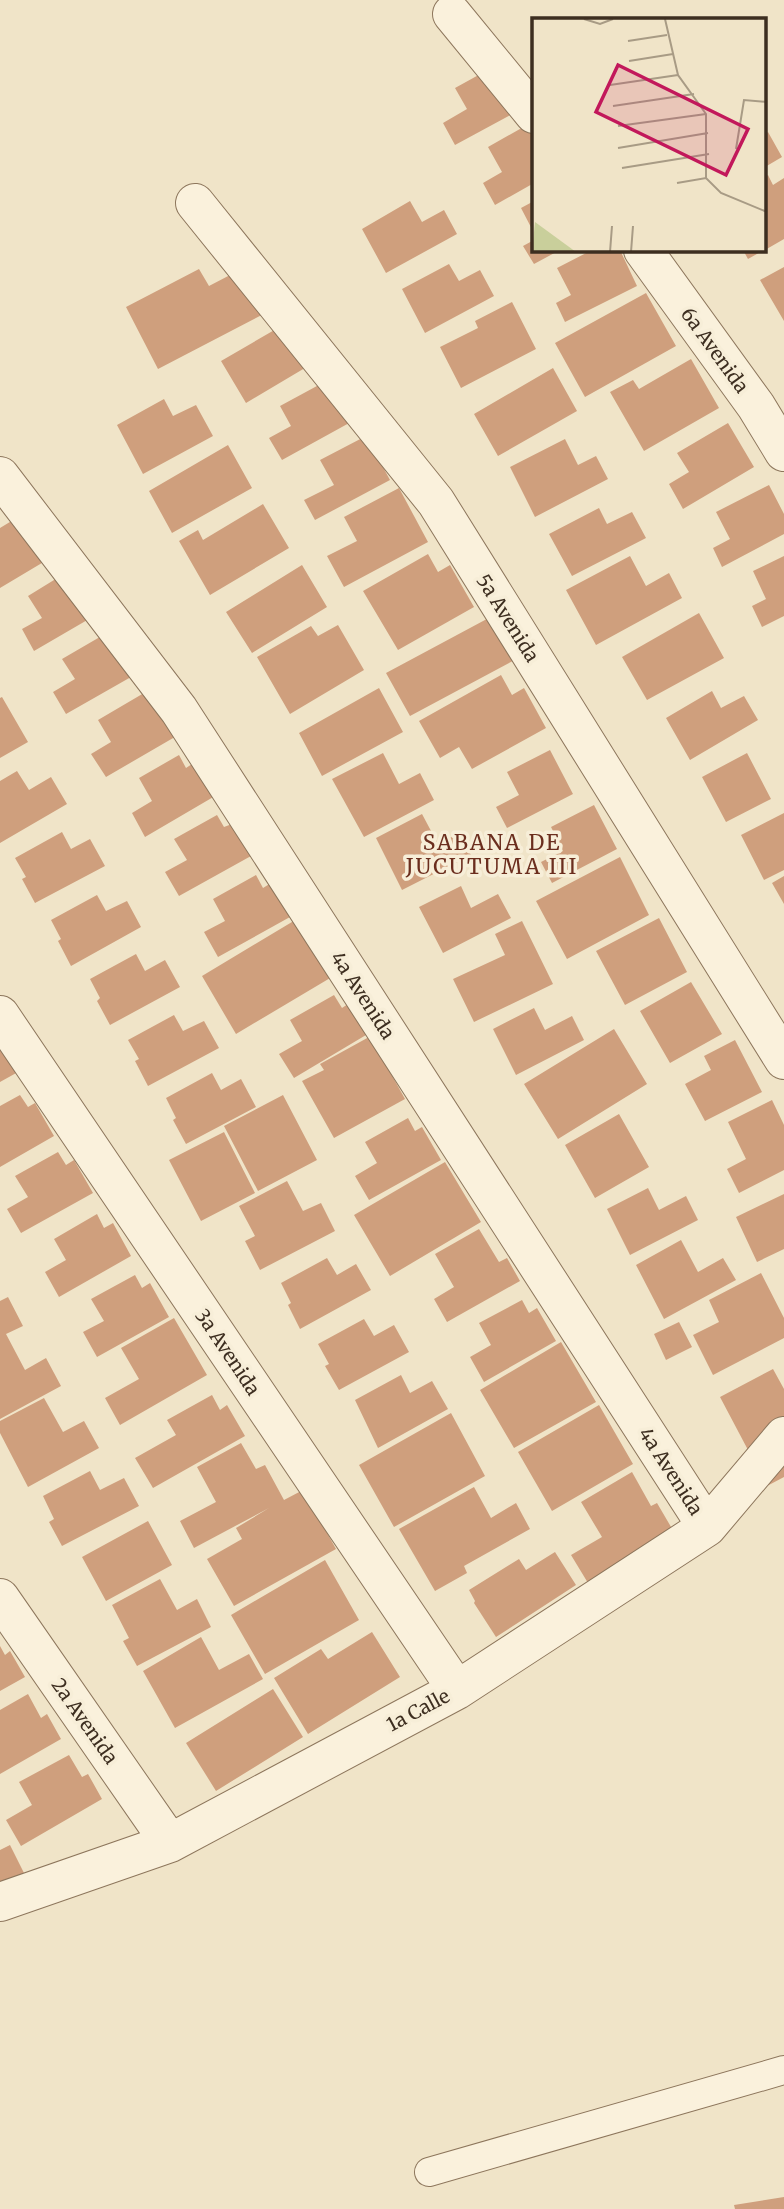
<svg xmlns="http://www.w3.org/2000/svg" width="784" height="2209" viewBox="0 0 784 2209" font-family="Merriweather,serif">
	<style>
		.building { fill: #cf9f7d }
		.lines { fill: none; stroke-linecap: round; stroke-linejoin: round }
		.lane-casing { stroke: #8d765c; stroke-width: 30 }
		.street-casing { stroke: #8d765c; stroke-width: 40 }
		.lane { stroke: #faf1dc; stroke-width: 28 }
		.street { stroke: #faf1dc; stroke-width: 38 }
		.labels { text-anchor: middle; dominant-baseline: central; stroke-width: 7; stroke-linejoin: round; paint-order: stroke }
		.street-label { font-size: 19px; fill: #3d2e20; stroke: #f7eed8 }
		.neighbourhood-label { font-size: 21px; letter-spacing: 2px; fill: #6b2e1e; stroke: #f7eed8 }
		.inset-road { fill: none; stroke: #a89b85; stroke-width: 2 }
		.view { fill: #c2185b; fill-opacity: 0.15; stroke: #c2185b; stroke-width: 3.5 }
		.inset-edge { fill: none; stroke: #3d2e20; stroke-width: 3.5 }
	</style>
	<rect width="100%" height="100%" fill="#f0e4c8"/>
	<path class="building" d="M 504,61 L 529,105 L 455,145 L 443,123 L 467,109 L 455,88 Z
		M 534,121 L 534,183 L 495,205 L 483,183 L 502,172 L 488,147 Z
		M 768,132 L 782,157 L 765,167 L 765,134 Z
		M 768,175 L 773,185 L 784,178 L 784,239 L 765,250 L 765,177 Z
		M 410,201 L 422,222 L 444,210 L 457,234 L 386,273 L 362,229 Z
		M 534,201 L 534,233 L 521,208 Z
		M 534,240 L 534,250 L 560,250 L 534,264 L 523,246 Z
		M 592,250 L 620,250 L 637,286 L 565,322 L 556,303 L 571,295 L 557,268 Z
		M 743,250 L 764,250 L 748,259 Z
		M 257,261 L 281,305 L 158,369 L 126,307 L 199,269 L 209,286 Z
		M 449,264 L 459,281 L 480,270 L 494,296 L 425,333 L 402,289 Z
		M 784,267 L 784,321 L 760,280 Z
		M 646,293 L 676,346 L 585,397 L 555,343 Z
		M 512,302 L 536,349 L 461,388 L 440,347 L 478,328 L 475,321 Z
		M 290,321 L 315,362 L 246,403 L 221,361 Z
		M 691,359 L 719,408 L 644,451 L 610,392 L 633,380 L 639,389 Z
		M 553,368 L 577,411 L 498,456 L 474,414 Z
		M 328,380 L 351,422 L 282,460 L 269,438 L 291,426 L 280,406 Z
		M 164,399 L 173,416 L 196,405 L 213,436 L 143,474 L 117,425 Z
		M 728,423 L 754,467 L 683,509 L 669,484 L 689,472 L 677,453 Z
		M 366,436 L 390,480 L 315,520 L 304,500 L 334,485 L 320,460 Z
		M 565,439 L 578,465 L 596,456 L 608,479 L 535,517 L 510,467 Z
		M 228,445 L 252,488 L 172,533 L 149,491 Z
		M 769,485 L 784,514 L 784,534 L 722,567 L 713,548 L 730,539 L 716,512 Z
		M 399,488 L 428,542 L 344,587 L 327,556 L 357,541 L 344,517 Z
		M 263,504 L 289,548 L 210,595 L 179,541 L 198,530 L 203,540 Z
		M 599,508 L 607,524 L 632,512 L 646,538 L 572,576 L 549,534 Z
		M 28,511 L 62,551 L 0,588 L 0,528 Z
		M 428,554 L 438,572 L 450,565 L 474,607 L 398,650 L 363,591 Z
		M 630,556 L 646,586 L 669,573 L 682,598 L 596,645 L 566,590 Z
		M 784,556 L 784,616 L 762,627 L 752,606 L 766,599 L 753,571 Z
		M 302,565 L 327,607 L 252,653 L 226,612 Z
		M 67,572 L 101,612 L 34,651 L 22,629 L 42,618 L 28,596 Z
		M 498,613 L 522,656 L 410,716 L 386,673 Z
		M 699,613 L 724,658 L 647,700 L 622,657 Z
		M 338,625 L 364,670 L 290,714 L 257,657 L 311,626 L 318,636 Z
		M 105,634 L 138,673 L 66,714 L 53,692 L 75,679 L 62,659 Z
		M 501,675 L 512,695 L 524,688 L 546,728 L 472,769 L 459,747 L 440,758 L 419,721 Z
		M 379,688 L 403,732 L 322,776 L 299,733 Z
		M 712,691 L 721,708 L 744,696 L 758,720 L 690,760 L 666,718 Z
		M 144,693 L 180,734 L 106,777 L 91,754 L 111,742 L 98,720 Z
		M 2,697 L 28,742 L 0,758 L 0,698 Z
		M 550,750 L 573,794 L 507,828 L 496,807 L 519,795 L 507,772 Z
		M 383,753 L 399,784 L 420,773 L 434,800 L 364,837 L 332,779 Z
		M 747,753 L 771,799 L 726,822 L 702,777 Z
		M 179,755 L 186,768 L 195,762 L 215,796 L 145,837 L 132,813 L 152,801 L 139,778 Z
		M 17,771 L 29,790 L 51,777 L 67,804 L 0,843 L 0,781 Z
		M 594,805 L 617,849 L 552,883 L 541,862 L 563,851 L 551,827 Z
		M 784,813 L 784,870 L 764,880 L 741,835 Z
		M 422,814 L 438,844 L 459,833 L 471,855 L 402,890 L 376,838 Z
		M 217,815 L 224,827 L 232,824 L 251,856 L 179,896 L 165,872 L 187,860 L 174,839 Z
		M 62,832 L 71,849 L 90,839 L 105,866 L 35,903 L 22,879 L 26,877 L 15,858 Z
		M 620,857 L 649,915 L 567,959 L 536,901 Z
		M 256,875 L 263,888 L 271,883 L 290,917 L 218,957 L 204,932 L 225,921 L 213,899 Z
		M 784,876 L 784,904 L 772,883 Z
		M 461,886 L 471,908 L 498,894 L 511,918 L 443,953 L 419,907 Z
		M 97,895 L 106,911 L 127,901 L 141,927 L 71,966 L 58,941 L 61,939 L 51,920 Z
		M 317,907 L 352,965 L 236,1034 L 202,976 Z
		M 659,918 L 687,972 L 625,1005 L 596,951 Z
		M 522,921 L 553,984 L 474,1022 L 453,979 L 505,955 L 495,934 Z
		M 136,954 L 145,971 L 165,960 L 180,987 L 110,1025 L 97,1001 L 100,998 L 90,979 Z
		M 691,982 L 722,1034 L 670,1063 L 640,1011 Z
		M 334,995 L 342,1008 L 348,1004 L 366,1035 L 294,1078 L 279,1054 L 302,1041 L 290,1020 Z
		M 534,1008 L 545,1030 L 572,1016 L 584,1040 L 516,1075 L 493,1029 Z
		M 174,1015 L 183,1031 L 204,1021 L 219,1048 L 148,1086 L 135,1061 L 139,1059 L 128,1040 Z
		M 389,1026 L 390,1072 L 405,1099 L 334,1138 L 302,1081 L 324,1070 L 320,1064 Z
		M 614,1029 L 647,1084 L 558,1139 L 524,1084 Z
		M 735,1040 L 762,1092 L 705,1121 L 685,1084 L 711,1070 L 704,1056 Z
		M 0,1047 L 36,1062 L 0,1082 Z
		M 212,1073 L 221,1090 L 241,1079 L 256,1107 L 186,1144 L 173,1120 L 176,1118 L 166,1098 Z
		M 20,1095 L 28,1107 L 35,1103 L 54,1136 L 0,1167 L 0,1106 Z
		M 283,1095 L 317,1160 L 258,1191 L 224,1126 Z
		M 772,1100 L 784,1125 L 784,1170 L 739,1193 L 727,1169 L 746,1159 L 728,1122 Z
		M 619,1114 L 649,1167 L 595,1198 L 565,1145 Z
		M 408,1118 L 415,1131 L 422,1127 L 441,1160 L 369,1200 L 355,1176 L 377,1163 L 365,1142 Z
		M 224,1132 L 255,1193 L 201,1221 L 169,1160 Z
		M 58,1152 L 66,1165 L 74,1160 L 93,1193 L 21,1233 L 7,1209 L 28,1197 L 15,1176 Z
		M 445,1162 L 481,1222 L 390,1276 L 354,1215 Z
		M 287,1181 L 303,1211 L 321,1203 L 335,1231 L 260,1270 L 245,1241 L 255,1236 L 239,1206 Z
		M 648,1188 L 659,1210 L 686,1196 L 698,1220 L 630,1255 L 607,1209 Z
		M 784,1194 L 784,1249 L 757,1262 L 736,1217 Z
		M 97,1214 L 104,1228 L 113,1223 L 131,1256 L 59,1297 L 45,1272 L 66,1260 L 54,1239 Z
		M 479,1229 L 499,1262 L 507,1258 L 520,1281 L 447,1322 L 434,1299 L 454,1287 L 435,1254 Z
		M 681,1240 L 698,1272 L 723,1258 L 736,1280 L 664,1319 L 636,1265 Z
		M 327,1258 L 337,1275 L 356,1264 L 371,1290 L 300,1329 L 288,1305 L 291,1303 L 281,1283 Z
		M 761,1273 L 784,1318 L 784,1338 L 713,1375 L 693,1335 L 719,1322 L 709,1300 Z
		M 135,1275 L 142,1288 L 150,1283 L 169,1317 L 97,1357 L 83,1332 L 104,1321 L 91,1299 Z
		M 8,1297 L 23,1326 L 6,1334 L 25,1370 L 46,1358 L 61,1386 L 0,1419 L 0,1301 Z
		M 522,1300 L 529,1313 L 537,1308 L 556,1341 L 484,1382 L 470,1357 L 491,1345 L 479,1323 Z
		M 174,1318 L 207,1375 L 120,1425 L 105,1398 L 139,1379 L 121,1348 Z
		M 364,1319 L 374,1336 L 394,1325 L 409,1352 L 339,1390 L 325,1366 L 329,1364 L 318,1344 Z
		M 679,1322 L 692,1347 L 666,1360 L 654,1334 Z
		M 561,1342 L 596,1402 L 514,1448 L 480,1390 Z
		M 773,1369 L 784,1389 L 784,1477 L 767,1486 L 720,1397 Z
		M 401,1375 L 410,1393 L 432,1381 L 448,1409 L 378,1448 L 355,1400 Z
		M 212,1395 L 220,1410 L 227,1405 L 245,1436 L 153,1488 L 135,1458 L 176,1435 L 167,1420 Z
		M 44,1398 L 63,1432 L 84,1421 L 99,1448 L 28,1487 L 0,1433 L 0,1421 Z
		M 599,1405 L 633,1464 L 552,1511 L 518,1452 Z
		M 451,1413 L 485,1476 L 394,1527 L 359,1465 Z
		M 241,1443 L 256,1469 L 265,1465 L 284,1500 L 303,1490 L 336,1549 L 234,1606 L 207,1559 L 242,1539 L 236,1528 L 269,1508 L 194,1548 L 180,1521 L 216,1502 L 197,1467 Z
		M 90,1471 L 100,1490 L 124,1478 L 139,1506 L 62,1546 L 49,1522 L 54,1519 L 43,1496 Z
		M 632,1472 L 651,1506 L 657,1503 L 674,1532 L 588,1583 L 571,1555 L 602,1537 L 581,1502 Z
		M 474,1487 L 491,1518 L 516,1503 L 530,1529 L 464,1566 L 467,1573 L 435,1591 L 399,1529 Z
		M 148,1521 L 172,1565 L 106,1601 L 82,1557 Z
		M 555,1552 L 576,1585 L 496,1637 L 474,1603 L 475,1601 L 469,1590 L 519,1559 L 526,1570 Z
		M 325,1560 L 359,1620 L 265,1674 L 231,1615 Z
		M 160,1579 L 177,1610 L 197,1599 L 211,1627 L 137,1666 L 123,1641 L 129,1638 L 112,1605 Z
		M 372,1632 L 400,1677 L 308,1734 L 274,1678 L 321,1649 L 328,1659 Z
		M 201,1637 L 219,1670 L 249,1654 L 263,1679 L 175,1728 L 143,1671 Z
		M 0,1646 L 5,1655 L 10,1651 L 25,1677 L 0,1691 Z
		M 273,1689 L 303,1737 L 216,1791 L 186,1743 Z
		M 28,1694 L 41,1718 L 47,1714 L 61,1739 L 0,1774 L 0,1710 Z
		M 69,1755 L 82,1777 L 88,1774 L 102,1799 L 21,1846 L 6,1820 L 32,1805 L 19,1782 Z
		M 10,1845 L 25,1875 L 0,1888 L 0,1850 Z
		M 784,2197 L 784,2209 L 735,2209 L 734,2205 Z"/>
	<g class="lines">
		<defs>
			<path id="lane" d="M 429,2172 L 784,2070"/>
			<path id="street" d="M 452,14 L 534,114
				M 195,203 L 436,502 L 784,1060
				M 643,250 L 756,406 L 784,452
				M 0,476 L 179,710 L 707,1527
				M 0,1015 L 457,1690
				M 0,1598 L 170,1843
				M 0,1902 L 170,1843 L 457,1690 L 707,1527 L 784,1436"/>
		</defs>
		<use href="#lane" class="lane-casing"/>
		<use href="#street" class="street-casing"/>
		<use href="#lane" class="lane"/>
		<use href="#street" class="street"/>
	</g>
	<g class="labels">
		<g class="street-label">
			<text transform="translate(715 350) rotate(54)">6a Avenida</text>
			<text transform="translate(508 618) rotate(58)">5a Avenida</text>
			<text transform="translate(363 995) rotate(57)">4a Avenida</text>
			<text transform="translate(228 1352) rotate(56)">3a Avenida</text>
			<text transform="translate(671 1471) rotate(57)">4a Avenida</text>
			<text transform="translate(418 1710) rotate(-28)">1a Calle</text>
			<text transform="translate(85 1721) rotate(55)">2a Avenida</text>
		</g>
		<g class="neighbourhood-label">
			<text x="492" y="842">SABANA DE<tspan x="492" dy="24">JUCUTUMA III</tspan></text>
		</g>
	</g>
	<g transform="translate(532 18)">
		<rect width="234" height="234" fill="#f0e4c8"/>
		<path d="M 3,204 L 44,234 L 0,234 Z" fill="#c9cf9b"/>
		<path class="inset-road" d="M 52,1 L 68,6 L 81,1M 133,1 L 146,57 L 174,96 L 174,160M 96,23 L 135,17M 97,43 L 141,36M 78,67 L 146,57M 81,88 L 162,76M 86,108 L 174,96M 86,130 L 176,115M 204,131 L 212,82 L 235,84M 90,150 L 177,136M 145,165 L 174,160 L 189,175 L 235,194M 78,234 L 80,208M 99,234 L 101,208"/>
		<path class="view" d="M 86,47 L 216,111 L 194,157 L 64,94 Z"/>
		<rect width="234" height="234" class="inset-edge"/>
	</g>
</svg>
